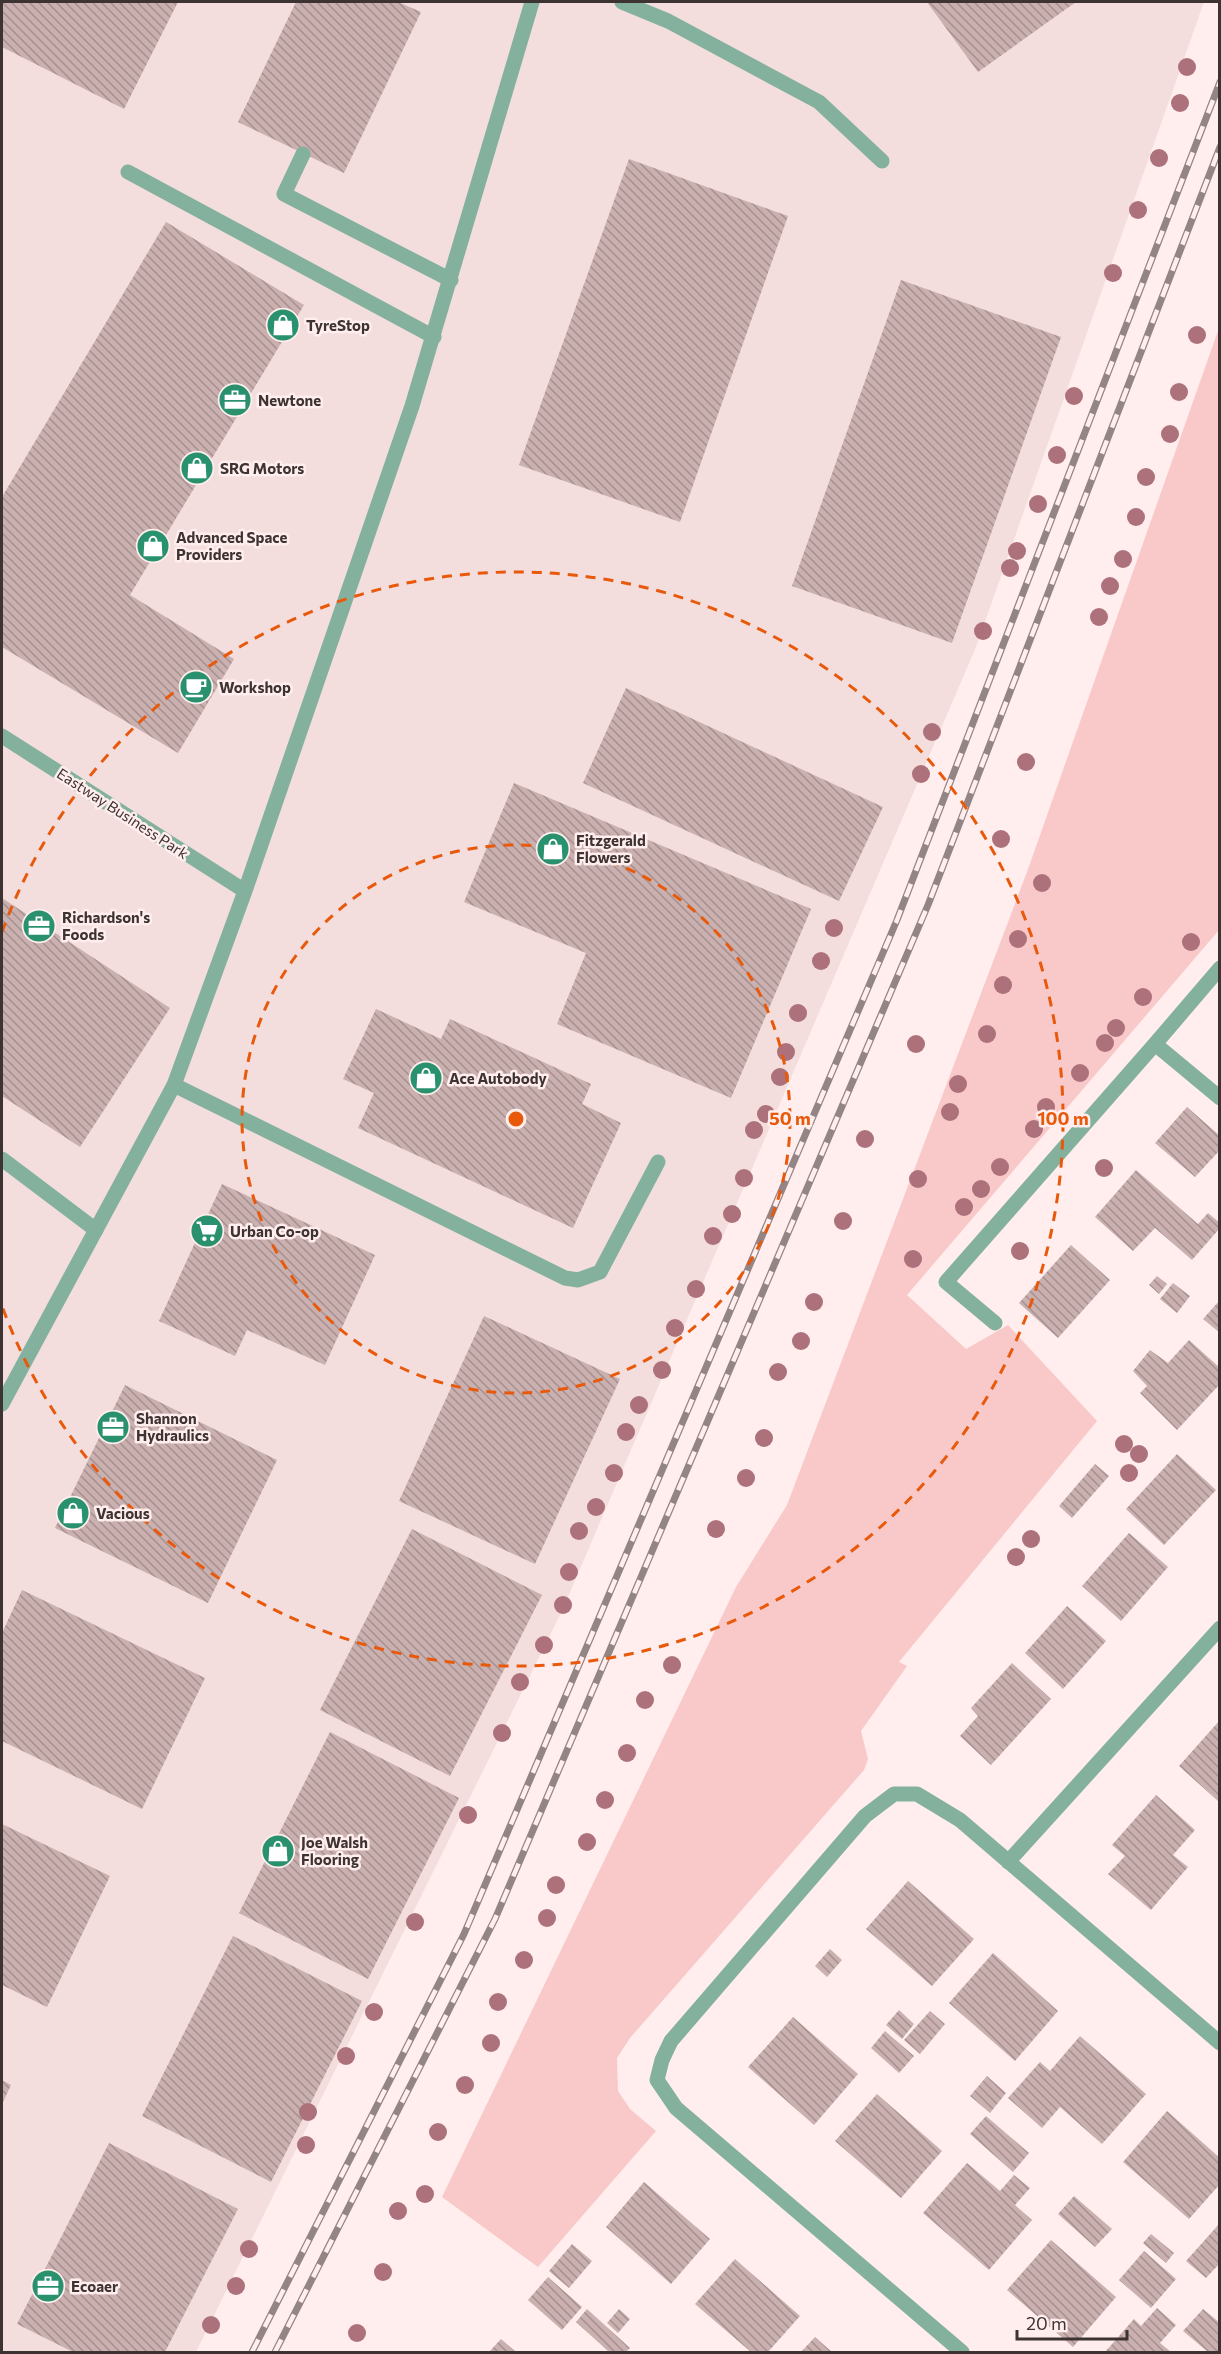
<svg xmlns="http://www.w3.org/2000/svg" width="1221" height="2354" viewBox="0 0 1221 2354" font-family="Commissioner,sans-serif">
	<style>
		.built { fill: #f3dedd }
		.grass { fill: #f8c9c8 }
		.building { fill: url(#building-back-hatch) }
		.lines { fill: none; stroke-linecap: round; stroke-linejoin: round }
		.service { stroke: #84b19d; stroke-width: 15 }
		.minor { stroke: #84b19d; stroke-width: 15 }
		.rail-casing { stroke: #938585; stroke-width: 7 }
		.rail { stroke: #ffeeed; stroke-width: 4.5; stroke-dasharray: 14; stroke-linecap: butt }
		.tree { fill: #ac717a }
		.ring { fill: none; stroke: #e8590c; stroke-width: 3; stroke-dasharray: 10 8 }
		.labels { text-anchor: middle; dominant-baseline: central; stroke-width: 5; stroke-linejoin: round; paint-order: stroke }
		.poi-label { font-size: 15px; font-weight: bold; fill: #3e3333; stroke: #ffeeed; text-anchor: start }
		.street-label { font-size: 15px; fill: #3e3333; stroke: #ffeeed }
		.centre { fill: #e8590c; stroke: #ffeeed; stroke-width: 3 }
		.ring-label { font-size: 18px; text-anchor: middle; font-weight: bold; fill: #e8590c; stroke: #ffeeed; stroke-width: 5; stroke-linejoin: round; paint-order: stroke }
	</style>
	<defs>
		<pattern id="building-back-hatch" width="6" height="6" patternUnits="userSpaceOnUse" patternTransform="scale(1.5)"><rect width="6" height="6" fill="#cab0af"/><path d="M-1 5l2 2M0 0l6 6M5-1l2 2" fill="none" stroke="#a5908f"/></pattern>
	</defs>
	<rect width="100%" height="100%" fill="#ffeeed"/>
	<path class="built" d="M 2,2 L 1204,2 L 976,647 L 561,1613 L 196,2352 L 2,2352 Z"/>
	<path class="grass" d="M 1219,328 L 1219,930 L 907,1295 L 966,1349 L 1008,1325 L 1097,1421 L 899,1662 L 907,1666 L 861,1731 L 868,1759 L 864,1770 L 630,2038 L 617,2058 L 618,2091 L 630,2109 L 656,2131 L 538,2267 L 442,2197 L 736,1587 L 787,1505 L 1027,872 Z"/>
	<path class="building" d="M 2,2 L 178,2 L 124,109 L 2,47 Z
		M 296,2 L 398,2 L 421,12 L 344,173 L 238,122 Z
		M 927,2 L 1076,2 L 978,72 Z
		M 629,159 L 788,216 L 680,522 L 519,465 Z
		M 166,222 L 304,305 L 130,595 L 234,659 L 178,753 L 2,647 L 2,497 Z
		M 901,280 L 1061,337 L 952,643 L 792,586 Z
		M 626,688 L 883,807 L 839,901 L 583,783 Z
		M 514,783 L 811,909 L 731,1098 L 557,1024 L 586,953 L 464,902 Z
		M 2,898 L 170,1008 L 80,1147 L 2,1096 Z
		M 376,1009 L 441,1039 L 450,1019 L 591,1084 L 582,1104 L 621,1123 L 573,1228 L 358,1128 L 374,1093 L 343,1079 Z
		M 1187,1107 L 1220,1136 L 1220,1150 L 1195,1177 L 1155,1143 Z
		M 1136,1170 L 1198,1224 L 1208,1213 L 1220,1223 L 1220,1228 L 1192,1260 L 1155,1228 L 1133,1251 L 1095,1217 Z
		M 222,1184 L 375,1255 L 325,1365 L 247,1330 L 235,1356 L 159,1321 Z
		M 1071,1245 L 1110,1280 L 1058,1338 L 1019,1303 Z
		M 1157,1276 L 1167,1284 L 1159,1294 L 1149,1285 Z
		M 1173,1283 L 1190,1296 L 1177,1313 L 1160,1299 Z
		M 1220,1300 L 1220,1333 L 1203,1319 Z
		M 484,1316 L 620,1379 L 535,1564 L 399,1501 Z
		M 1189,1340 L 1220,1368 L 1220,1384 L 1177,1430 L 1140,1393 L 1147,1386 L 1133,1371 L 1150,1350 L 1168,1363 Z
		M 125,1385 L 277,1460 L 208,1603 L 55,1528 Z
		M 1177,1454 L 1216,1490 L 1164,1545 L 1126,1509 Z
		M 1095,1464 L 1109,1476 L 1072,1518 L 1059,1506 Z
		M 412,1529 L 542,1595 L 450,1776 L 320,1710 Z
		M 1129,1533 L 1168,1567 L 1121,1621 L 1082,1586 Z
		M 22,1590 L 205,1678 L 142,1809 L 2,1741 L 2,1633 Z
		M 1067,1606 L 1106,1641 L 1063,1689 L 1025,1653 Z
		M 1012,1663 L 1051,1699 L 991,1765 L 960,1736 L 978,1716 L 971,1708 Z
		M 1220,1720 L 1220,1799 L 1218,1801 L 1179,1766 Z
		M 330,1732 L 459,1798 L 368,1979 L 239,1913 Z
		M 1156,1795 L 1195,1830 L 1173,1855 L 1188,1867 L 1151,1910 L 1108,1874 L 1125,1856 L 1112,1845 Z
		M 2,1824 L 110,1876 L 47,2007 L 2,1985 Z
		M 908,1881 L 974,1939 L 932,1986 L 866,1929 Z
		M 233,1936 L 362,2001 L 271,2182 L 142,2116 Z
		M 830,1949 L 842,1960 L 827,1977 L 815,1966 Z
		M 993,1953 L 1058,2011 L 1015,2061 L 949,2003 Z
		M 899,2010 L 914,2024 L 902,2039 L 886,2025 Z
		M 930,2011 L 945,2024 L 920,2054 L 904,2040 Z
		M 793,2017 L 858,2074 L 814,2125 L 748,2067 Z
		M 885,2031 L 914,2056 L 899,2073 L 871,2048 Z
		M 1080,2036 L 1146,2094 L 1102,2144 L 1060,2107 L 1042,2128 L 1008,2098 L 1040,2062 L 1050,2071 Z
		M 987,2076 L 1006,2093 L 990,2113 L 970,2096 Z
		M 2,2080 L 11,2085 L 2,2104 Z
		M 877,2094 L 942,2151 L 901,2198 L 835,2141 Z
		M 1167,2111 L 1220,2158 L 1220,2184 L 1189,2219 L 1123,2162 Z
		M 986,2116 L 1029,2153 L 1013,2172 L 970,2134 Z
		M 109,2143 L 238,2209 L 165,2352 L 73,2352 L 17,2324 Z
		M 967,2163 L 1000,2191 L 1014,2175 L 1030,2188 L 1015,2205 L 1032,2220 L 989,2270 L 923,2213 Z
		M 644,2182 L 710,2239 L 671,2284 L 606,2227 Z
		M 1074,2196 L 1112,2229 L 1095,2247 L 1058,2214 Z
		M 1220,2223 L 1220,2263 L 1206,2278 L 1186,2261 Z
		M 1151,2234 L 1174,2253 L 1166,2263 L 1143,2243 Z
		M 1051,2240 L 1116,2297 L 1073,2347 L 1007,2290 Z
		M 572,2244 L 592,2261 L 569,2288 L 549,2271 Z
		M 1144,2251 L 1176,2279 L 1151,2308 L 1119,2280 Z
		M 735,2259 L 800,2316 L 768,2352 L 751,2352 L 695,2304 Z
		M 548,2277 L 582,2307 L 562,2330 L 528,2300 Z
		M 1157,2308 L 1176,2325 L 1160,2343 L 1171,2352 L 1105,2352 L 1134,2319 L 1141,2326 Z
		M 587,2309 L 630,2348 L 626,2352 L 609,2352 L 576,2322 Z
		M 619,2309 L 630,2319 L 618,2333 L 607,2323 Z
		M 1203,2309 L 1220,2323 L 1220,2352 L 1208,2352 L 1183,2331 Z
		M 815,2337 L 832,2352 L 801,2352 Z
		M 501,2339 L 516,2352 L 489,2352 Z"/>
	<g class="lines">
		<path class="service" d="M 622,2 L 668,21 L 819,102 L 882,161
			M 303,154 L 284,194 L 451,280
			M 128,172 L 434,337
			M 174,1085 L 565,1278 L 578,1280 L 600,1272 L 658,1162
			M 2,1159 L 96,1230"/>
		<path class="minor" d="M 2,736 L 245,891
			M 1155,1044 L 1220,1098
			M 995,1323 L 946,1282 L 1155,1044 L 1220,968
			M 2,1404 L 174,1085 L 245,891 L 412,406 L 532,2
			M 1008,1862 L 1220,1628
			M 962,2352 L 676,2108 L 657,2080 L 662,2060 L 671,2041 L 865,1816 L 894,1794 L 917,1794 L 960,1820 L 1220,2043"/>
		<defs>
			<path id="rail" d="M 252,2352 L 464,1934 L 897,920 L 1220,82
				M 275,2352 L 495,1919 L 928,905 L 1220,147"/>
		</defs>
		<use href="#rail" class="rail-casing"/>
		<use href="#rail" class="rail"/>
	</g>
	<g class="tree">
		<circle cx="1187" cy="67" r="9"/>
		<circle cx="1180" cy="103" r="9"/>
		<circle cx="1159" cy="158" r="9"/>
		<circle cx="1138" cy="210" r="9"/>
		<circle cx="1113" cy="273" r="9"/>
		<circle cx="1197" cy="335" r="9"/>
		<circle cx="1179" cy="392" r="9"/>
		<circle cx="1074" cy="396" r="9"/>
		<circle cx="1170" cy="434" r="9"/>
		<circle cx="1057" cy="455" r="9"/>
		<circle cx="1146" cy="477" r="9"/>
		<circle cx="1038" cy="504" r="9"/>
		<circle cx="1136" cy="517" r="9"/>
		<circle cx="1017" cy="551" r="9"/>
		<circle cx="1123" cy="559" r="9"/>
		<circle cx="1010" cy="568" r="9"/>
		<circle cx="1110" cy="586" r="9"/>
		<circle cx="1099" cy="617" r="9"/>
		<circle cx="983" cy="631" r="9"/>
		<circle cx="932" cy="732" r="9"/>
		<circle cx="1026" cy="762" r="9"/>
		<circle cx="921" cy="774" r="9"/>
		<circle cx="1001" cy="839" r="9"/>
		<circle cx="1042" cy="883" r="9"/>
		<circle cx="834" cy="928" r="9"/>
		<circle cx="1018" cy="939" r="9"/>
		<circle cx="1191" cy="942" r="9"/>
		<circle cx="821" cy="961" r="9"/>
		<circle cx="1003" cy="985" r="9"/>
		<circle cx="1143" cy="997" r="9"/>
		<circle cx="798" cy="1013" r="9"/>
		<circle cx="1116" cy="1028" r="9"/>
		<circle cx="987" cy="1034" r="9"/>
		<circle cx="1105" cy="1043" r="9"/>
		<circle cx="916" cy="1044" r="9"/>
		<circle cx="786" cy="1052" r="9"/>
		<circle cx="1080" cy="1073" r="9"/>
		<circle cx="780" cy="1077" r="9"/>
		<circle cx="958" cy="1084" r="9"/>
		<circle cx="1046" cy="1107" r="9"/>
		<circle cx="950" cy="1112" r="9"/>
		<circle cx="766" cy="1114" r="9"/>
		<circle cx="1034" cy="1129" r="9"/>
		<circle cx="754" cy="1130" r="9"/>
		<circle cx="865" cy="1139" r="9"/>
		<circle cx="1000" cy="1167" r="9"/>
		<circle cx="1104" cy="1168" r="9"/>
		<circle cx="744" cy="1178" r="9"/>
		<circle cx="918" cy="1179" r="9"/>
		<circle cx="981" cy="1189" r="9"/>
		<circle cx="964" cy="1207" r="9"/>
		<circle cx="732" cy="1214" r="9"/>
		<circle cx="843" cy="1221" r="9"/>
		<circle cx="713" cy="1236" r="9"/>
		<circle cx="1020" cy="1251" r="9"/>
		<circle cx="913" cy="1259" r="9"/>
		<circle cx="696" cy="1289" r="9"/>
		<circle cx="814" cy="1302" r="9"/>
		<circle cx="675" cy="1328" r="9"/>
		<circle cx="801" cy="1341" r="9"/>
		<circle cx="662" cy="1370" r="9"/>
		<circle cx="778" cy="1372" r="9"/>
		<circle cx="639" cy="1405" r="9"/>
		<circle cx="626" cy="1432" r="9"/>
		<circle cx="764" cy="1438" r="9"/>
		<circle cx="1124" cy="1444" r="9"/>
		<circle cx="1139" cy="1454" r="9"/>
		<circle cx="614" cy="1473" r="9"/>
		<circle cx="1129" cy="1473" r="9"/>
		<circle cx="746" cy="1478" r="9"/>
		<circle cx="596" cy="1507" r="9"/>
		<circle cx="716" cy="1529" r="9"/>
		<circle cx="579" cy="1531" r="9"/>
		<circle cx="1031" cy="1539" r="9"/>
		<circle cx="1016" cy="1557" r="9"/>
		<circle cx="569" cy="1572" r="9"/>
		<circle cx="563" cy="1605" r="9"/>
		<circle cx="544" cy="1645" r="9"/>
		<circle cx="672" cy="1665" r="9"/>
		<circle cx="520" cy="1682" r="9"/>
		<circle cx="645" cy="1700" r="9"/>
		<circle cx="502" cy="1733" r="9"/>
		<circle cx="627" cy="1753" r="9"/>
		<circle cx="605" cy="1800" r="9"/>
		<circle cx="468" cy="1815" r="9"/>
		<circle cx="587" cy="1842" r="9"/>
		<circle cx="556" cy="1885" r="9"/>
		<circle cx="547" cy="1918" r="9"/>
		<circle cx="415" cy="1922" r="9"/>
		<circle cx="524" cy="1960" r="9"/>
		<circle cx="498" cy="2002" r="9"/>
		<circle cx="374" cy="2012" r="9"/>
		<circle cx="491" cy="2043" r="9"/>
		<circle cx="346" cy="2056" r="9"/>
		<circle cx="465" cy="2085" r="9"/>
		<circle cx="308" cy="2112" r="9"/>
		<circle cx="438" cy="2132" r="9"/>
		<circle cx="306" cy="2145" r="9"/>
		<circle cx="425" cy="2194" r="9"/>
		<circle cx="398" cy="2211" r="9"/>
		<circle cx="249" cy="2249" r="9"/>
		<circle cx="383" cy="2272" r="9"/>
		<circle cx="236" cy="2286" r="9"/>
		<circle cx="211" cy="2325" r="9"/>
		<circle cx="357" cy="2333" r="9"/>
	</g>
	<g class="ring">
		<circle cx="516" cy="1119" r="274"/>
		<path d="M2 932A547 547 0 1 1 2 1306"/>
	</g>
	<defs>
		<symbol id="shop-disc" viewBox="-11 -11 22 22"><circle r="9.5" fill="#29916d" stroke="#ffeeed"/><path d="M-5-2.5h2.3a2.7 3.5 0 0 1 5.4 0H5L5.5 6h-11ZM-1.5-2.5h3a1.5 2.3 0 0 0-3 0Z" fill="#fff"/></symbol>
		<symbol id="office-disc" viewBox="-11 -11 22 22"><circle r="9.5" fill="#29916d" stroke="#ffeeed"/><path d="M-6-3h4V-5.5h4V-3h4V5H-6ZM-1-4.5V-3h2v-1.5ZM-6 0V1H6V0Z" fill="#fff"/></symbol>
		<symbol id="cafe-disc" viewBox="-11 -11 22 22"><circle r="9.5" fill="#29916d" stroke="#ffeeed"/><path d="M-5.5-4.5H6V0H3Q3 3.5 0 3.5H-2.5Q-5.5 3.5-5.5 0ZM3-3.2v2h1.7v-2ZM-6 4.5H4V6H-6Z" fill="#fff"/></symbol>
		<symbol id="supermarket-disc" viewBox="-11 -11 22 22"><circle r="9.5" fill="#29916d" stroke="#ffeeed"/><path d="M-6-5.5h2.5l.6 2H6L4.5 2H-2.5L-4.4-4H-6ZM-1.5 3.2a1.3 1.3 0 1 0 .1 0ZM3 3.2a1.3 1.3 0 1 0 .1 0Z" fill="#fff"/></symbol>
	</defs>
	<g fill-rule="evenodd">
		<use href="#shop-disc" x="264" y="306" width="38" height="38"/>
		<use href="#office-disc" x="216" y="381" width="38" height="38"/>
		<use href="#shop-disc" x="178" y="449" width="38" height="38"/>
		<use href="#shop-disc" x="134" y="527" width="38" height="38"/>
		<use href="#cafe-disc" x="177" y="668" width="38" height="38"/>
		<use href="#shop-disc" x="534" y="830" width="38" height="38"/>
		<use href="#office-disc" x="20" y="907" width="38" height="38"/>
		<use href="#shop-disc" x="407" y="1059" width="38" height="38"/>
		<use href="#supermarket-disc" x="188" y="1212" width="38" height="38"/>
		<use href="#office-disc" x="94" y="1408" width="38" height="38"/>
		<use href="#shop-disc" x="54" y="1494" width="38" height="38"/>
		<use href="#shop-disc" x="259" y="1832" width="38" height="38"/>
		<use href="#office-disc" x="29" y="2267" width="38" height="38"/>
	</g>
	<g class="labels">
		<g class="poi-label">
			<text x="306" y="325">TyreStop</text>
			<text x="258" y="400">Newtone</text>
			<text x="220" y="468">SRG Motors</text>
			<text x="176" y="537">Advanced Space<tspan x="176" dy="17">Providers</tspan></text>
			<text x="219" y="687">Workshop</text>
			<text x="576" y="840">Fitzgerald<tspan x="576" dy="17">Flowers</tspan></text>
			<text x="62" y="917">Richardson's<tspan x="62" dy="17">Foods</tspan></text>
			<text x="449" y="1078">Ace Autobody</text>
			<text x="230" y="1231">Urban Co-op</text>
			<text x="136" y="1418">Shannon<tspan x="136" dy="17">Hydraulics</tspan></text>
			<text x="96" y="1513">Vacious</text>
			<text x="301" y="1842">Joe Walsh<tspan x="301" dy="17">Flooring</tspan></text>
			<text x="71" y="2286">Ecoaer</text>
		</g>
		<g class="street-label">
			<text transform="translate(123 813) rotate(33)">Eastway Business Park</text>
		</g>
	</g>
	<circle cx="516" cy="1119" r="9" class="centre"/>
	<g class="ring-label">
		<text x="790" y="1125">50 m</text>
		<text x="1063" y="1125">100 m</text>
	</g>
	<rect width="1221" height="2354" fill="none" stroke="#3e3333" stroke-width="6"/>
	<path d="M1017 2330v9h110v-9" fill="none" stroke="#3e3333" stroke-width="3"/>
	<text x="1026" y="2330" font-size="18" fill="#3e3333" stroke="#ffeeed" stroke-width="4.5" paint-order="stroke">20 m</text>
</svg>
